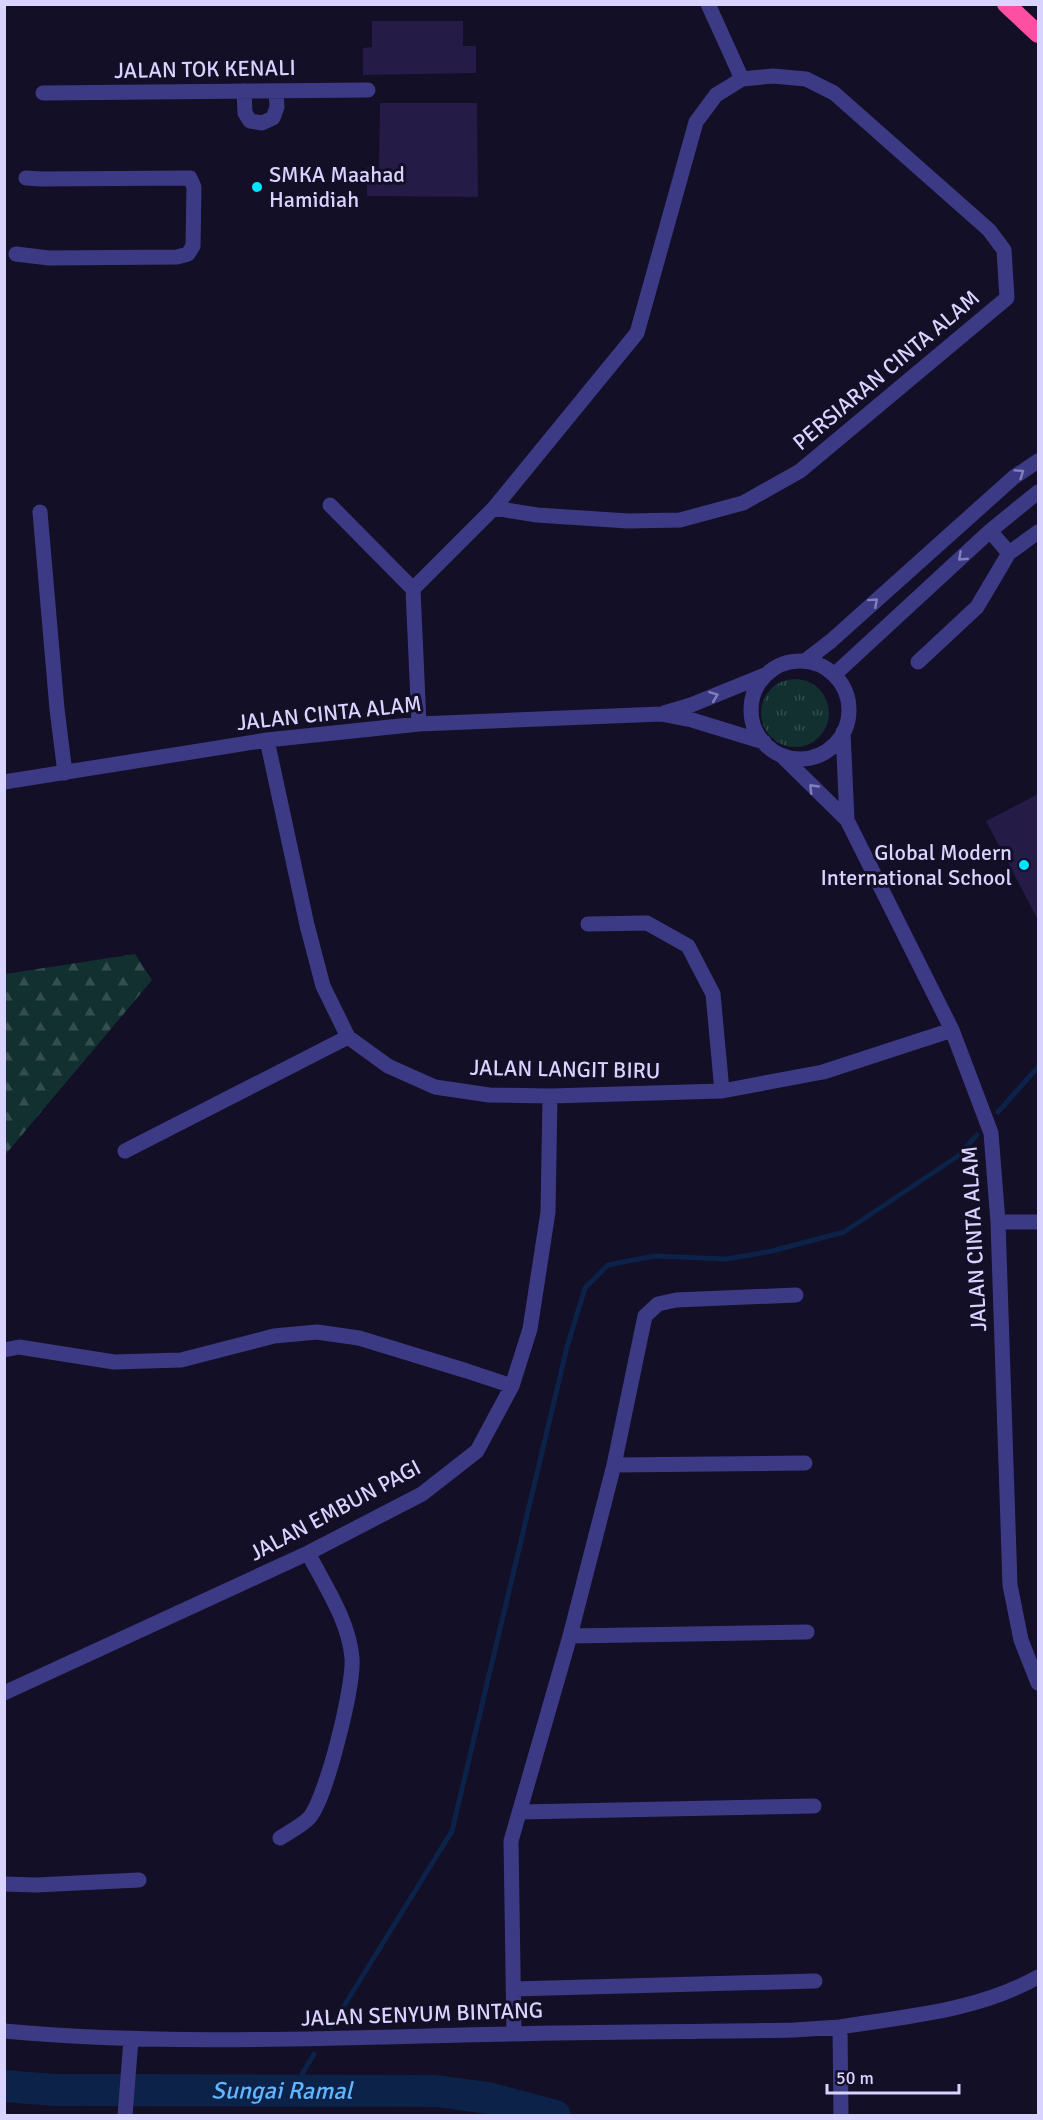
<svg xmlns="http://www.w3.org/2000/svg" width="1043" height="2120" viewBox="0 0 1043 2120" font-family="Signika,sans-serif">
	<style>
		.grass { fill: url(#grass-tufts) }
		.forest { fill: url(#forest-firs) }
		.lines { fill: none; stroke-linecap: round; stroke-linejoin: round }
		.stream { stroke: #0c2248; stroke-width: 5 }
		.river { stroke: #0c2248; stroke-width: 32 }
		.building { fill: #241b47 }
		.minor { stroke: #3d3a85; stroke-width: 15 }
		.highway { stroke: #ff4fa3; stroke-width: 18 }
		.oneway { stroke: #837fbc }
		.poi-dot { fill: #00e5ff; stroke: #130f26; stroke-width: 2 }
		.labels { text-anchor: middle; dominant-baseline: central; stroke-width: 6; stroke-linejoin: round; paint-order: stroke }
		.street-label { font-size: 22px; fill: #d9d4ff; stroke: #130f26 }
		.poi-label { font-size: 22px; fill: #d9d4ff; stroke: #130f26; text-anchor: start }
		.water-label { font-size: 24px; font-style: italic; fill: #62b6ff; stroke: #130f26 }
	</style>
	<defs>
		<pattern id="grass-tufts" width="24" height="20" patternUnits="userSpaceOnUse" patternTransform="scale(1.5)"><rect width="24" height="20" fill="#12302f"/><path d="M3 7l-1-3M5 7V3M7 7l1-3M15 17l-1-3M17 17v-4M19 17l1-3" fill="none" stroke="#344d4e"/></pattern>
		<pattern id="forest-firs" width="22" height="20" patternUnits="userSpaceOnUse" patternTransform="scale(1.5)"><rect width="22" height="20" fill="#12302f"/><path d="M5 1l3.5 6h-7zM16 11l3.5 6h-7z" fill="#344d4e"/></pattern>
	</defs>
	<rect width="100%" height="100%" fill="#130f26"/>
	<path class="grass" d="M761 713a34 34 0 1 1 68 0a34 34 0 1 1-68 0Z"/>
	<path class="forest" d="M 135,954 L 152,980 L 5,1155 L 5,974 Z"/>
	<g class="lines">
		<path class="stream" d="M 998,1112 L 1038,1067
			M 331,2027 L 452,1831 L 567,1347 L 585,1288 L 608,1265 L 654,1256 L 727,1259 L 772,1251 L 844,1232 L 958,1156 L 977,1135
			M 292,2091 L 314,2054"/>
		<path class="river" id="s1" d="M 4,2086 L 55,2090 L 436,2091 L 488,2098 L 555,2116"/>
	</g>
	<path class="building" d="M 372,21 L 463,21 L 463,46 L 476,46 L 476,73 L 363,75 L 363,48 L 372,47 Z
		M 380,103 L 477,103 L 478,197 L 367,196 L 367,167 L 379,168 Z
		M 1038,794 L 1038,920 L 986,821 Z"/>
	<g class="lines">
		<path class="minor" d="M 708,4 L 742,79
			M 244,91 L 245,113 L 250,121 L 262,123 L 273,118 L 277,107 L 276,91
			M 43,93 L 368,90
			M 16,254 L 49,258 L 177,257 L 188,254 L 193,246 L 194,187 L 190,178 L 41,179 L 26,178
			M 330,505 L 413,589
			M 40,512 L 57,709 L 65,773
			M 990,531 L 1009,553 L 1038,532
			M 805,661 L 831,641 L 1014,477 L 1038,461
			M751 710a49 49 0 1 1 98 0a49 49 0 1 1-98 0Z
			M 918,662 L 977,607 L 1009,553
			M 834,675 L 990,531 L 1038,492
			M 664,713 L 691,705 L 765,675
			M 419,724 L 413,589 L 494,508 L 637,333 L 696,122 L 716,95 L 742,79 L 773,76 L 806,79 L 834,93 L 989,230 L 1004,250 L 1007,298 L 800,471 L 743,503 L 680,520 L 628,521 L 537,515 L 494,508
			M 843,732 L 847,820
			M 267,740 L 307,925 L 323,986 L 348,1037 L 388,1066 L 435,1087 L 489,1095 L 550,1096 L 722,1091 L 823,1072 L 952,1030
			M 781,755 L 847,820 L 952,1030 L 991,1133 L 998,1222 L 1010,1585 L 1021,1640 L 1038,1683
			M 4,782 L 267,740 L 419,724 L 661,714 L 692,720 L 764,742
			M 588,924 L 647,923 L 688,946 L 713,994 L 722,1091
			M 125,1151 L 348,1037
			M 998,1222 L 1038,1222
			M 4,1350 L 19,1347 L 114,1362 L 181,1360 L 274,1336 L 317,1332 L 359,1338 L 467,1371 L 512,1386
			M 614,1465 L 805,1463
			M 570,1636 L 807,1632
			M 4,1693 L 308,1553 L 422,1494 L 477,1451 L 512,1386 L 530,1329 L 548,1212 L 550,1096
			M 520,1812 L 814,1806
			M 280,1838 C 289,1832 303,1825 310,1817 C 327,1795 354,1686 352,1658 C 349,1621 325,1586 308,1553
			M 4,1884 L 36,1885 L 139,1880
			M 513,1989 L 815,1981
			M 4,2031 C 157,2045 310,2039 463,2035 C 573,2032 684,2032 794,2030 L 840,2027
			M 514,2034 L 511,1841 L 570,1636 L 614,1465 L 645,1316 L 658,1304 L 676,1300 L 796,1295
			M 125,2116 L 131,2039
			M 841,2116 L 840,2027 C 908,2016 977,2011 1038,1977"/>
		<path class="highway" d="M 1006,4 L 1038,34"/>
	</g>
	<defs><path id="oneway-chevron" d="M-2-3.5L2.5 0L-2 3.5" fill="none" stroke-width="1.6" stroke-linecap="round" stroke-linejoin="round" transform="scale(1.5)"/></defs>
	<g class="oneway">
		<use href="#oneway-chevron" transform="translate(1020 473) rotate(-35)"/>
		<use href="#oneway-chevron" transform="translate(962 557) rotate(137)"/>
		<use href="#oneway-chevron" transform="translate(874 602) rotate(-42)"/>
		<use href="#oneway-chevron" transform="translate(714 696) rotate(-21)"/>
		<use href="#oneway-chevron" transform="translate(813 788) rotate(-134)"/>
	</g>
	<g class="poi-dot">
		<circle cx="257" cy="187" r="6"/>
		<circle cx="1024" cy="865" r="6"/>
	</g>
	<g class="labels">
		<g class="street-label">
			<text transform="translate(205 69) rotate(-1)">JALAN TOK KENALI</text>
			<text transform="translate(886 370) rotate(-40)">PERSIARAN CINTA ALAM</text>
			<text transform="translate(329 713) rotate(-6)">JALAN CINTA ALAM</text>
			<text transform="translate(565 1069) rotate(1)">JALAN LANGIT BIRU</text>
			<text transform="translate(974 1239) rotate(-93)">JALAN CINTA ALAM</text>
			<text transform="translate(335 1510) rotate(-28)">JALAN EMBUN PAGI</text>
			<text transform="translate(422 2014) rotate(-2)">JALAN SENYUM BINTANG</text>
		</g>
		<g class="poi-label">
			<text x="269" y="174">SMKA Maahad<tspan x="269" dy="25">Hamidiah</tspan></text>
			<text x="1012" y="852" text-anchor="end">Global Modern<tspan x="1012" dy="25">International School</tspan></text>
		</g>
		<g class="water-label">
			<text stroke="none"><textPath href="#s1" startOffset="278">Sungai Ramal</textPath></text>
		</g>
	</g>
	<rect width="1043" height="2120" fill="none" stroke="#d9d4ff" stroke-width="12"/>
	<path d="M827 2084v9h132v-9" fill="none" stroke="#d9d4ff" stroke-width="3"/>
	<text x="836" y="2084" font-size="18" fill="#d9d4ff" stroke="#130f26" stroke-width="4.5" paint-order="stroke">50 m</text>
</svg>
